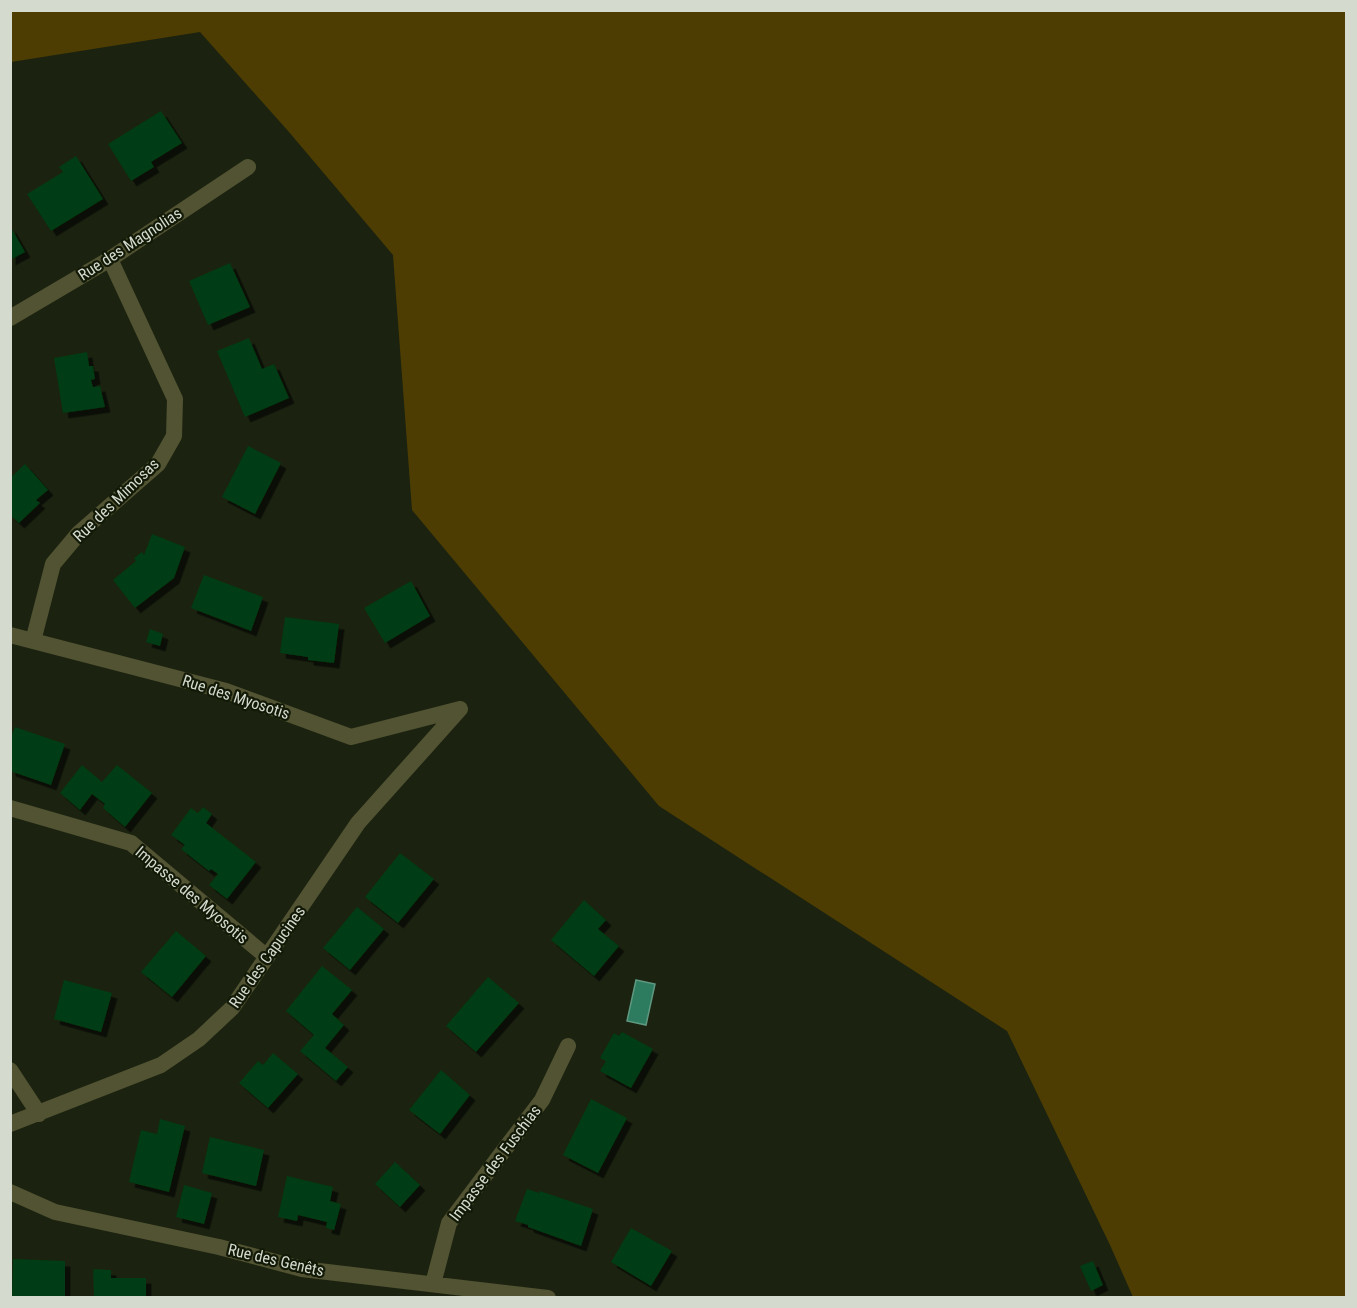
<svg xmlns="http://www.w3.org/2000/svg" width="1357" height="1308" viewBox="0 0 1357 1308" font-family="'Roboto Condensed',sans-serif">
	<style>
		.green { fill: #4e3d02 }
		.water { fill: #2d7c5f; stroke: #5f9880; stroke-width: 1.5 }
		.building { fill: #033c12; filter: url(#shadow) }
		.lines { fill: none; stroke-linecap: round; stroke-linejoin: round }
		.minor { stroke: #525332; stroke-width: 16 }
		.labels { text-anchor: middle; dominant-baseline: central; stroke-width: 4.5; stroke-linejoin: round; paint-order: stroke }
		.street-label { font-size: 16px; fill: #d4dace; stroke: #121a07 }
	</style>
	<defs>
		<filter id="shadow"><feDropShadow dx="5.5" dy="5.5" stdDeviation="0" flood-color="#0009"/></filter>
	</defs>
	<rect width="100%" height="100%" fill="#1b2310"/>
	<path class="green" d="M 11,10 L 1346,11 L 1346,1297 L 1133,1297 L 1110,1245 L 1007,1031 L 659,806 L 412,510 L 393,255 L 289,132 L 200,32 L 11,62 Z"/>
	<path class="water" d="M 636,980 L 655,984 L 646,1025 L 627,1021 Z"/>
	<path class="building" d="M 161,111 L 182,143 L 151,162 L 154,167 L 131,181 L 108,144 Z
		M 76,156 L 103,199 L 51,231 L 27,194 L 63,172 L 59,167 Z
		M 10,226 L 25,252 L 10,260 Z
		M 230,263 L 250,307 L 208,325 L 189,281 Z
		M 249,338 L 262,369 L 274,364 L 289,398 L 245,417 L 217,351 Z
		M 87,352 L 89,366 L 93,366 L 95,379 L 91,380 L 93,387 L 100,386 L 105,407 L 63,413 L 54,358 Z
		M 248,446 L 281,463 L 255,514 L 222,497 Z
		M 25,464 L 48,490 L 36,500 L 40,503 L 19,523 L 10,515 L 10,478 Z
		M 152,534 L 185,547 L 174,578 L 135,608 L 113,580 L 136,561 L 134,558 L 142,552 L 144,555 Z
		M 204,575 L 263,597 L 251,631 L 191,608 Z
		M 411,581 L 430,616 L 385,643 L 364,608 Z
		M 285,617 L 339,624 L 334,663 L 308,660 L 308,657 L 280,653 Z
		M 150,629 L 163,634 L 160,646 L 146,642 Z
		M 15,727 L 65,744 L 51,785 L 10,771 L 10,739 Z
		M 82,765 L 102,782 L 117,765 L 152,793 L 125,827 L 103,808 L 105,804 L 92,794 L 80,810 L 60,793 Z
		M 203,807 L 212,814 L 206,823 L 256,862 L 227,899 L 209,885 L 218,874 L 211,869 L 209,871 L 181,849 L 185,845 L 171,835 L 191,808 L 198,813 Z
		M 400,853 L 434,879 L 398,923 L 365,897 Z
		M 584,900 L 606,920 L 598,929 L 619,946 L 594,976 L 551,940 Z
		M 357,907 L 384,929 L 350,970 L 323,948 Z
		M 176,931 L 206,956 L 172,997 L 141,972 Z
		M 322,966 L 352,990 L 332,1014 L 344,1025 L 325,1048 L 348,1067 L 336,1081 L 300,1051 L 314,1035 L 286,1011 Z
		M 488,977 L 519,1003 L 476,1052 L 446,1026 Z
		M 64,980 L 112,993 L 101,1032 L 54,1019 Z
		M 622,1032 L 653,1049 L 631,1088 L 600,1071 L 606,1061 L 600,1058 L 614,1033 L 619,1036 Z
		M 273,1053 L 298,1074 L 268,1108 L 239,1083 L 258,1061 L 263,1065 Z
		M 441,1070 L 470,1095 L 440,1134 L 409,1110 Z
		M 591,1099 L 627,1118 L 598,1173 L 563,1155 Z
		M 160,1119 L 185,1126 L 169,1192 L 129,1182 L 141,1130 L 157,1134 Z
		M 210,1137 L 264,1150 L 256,1186 L 202,1173 Z
		M 395,1162 L 420,1185 L 400,1207 L 375,1184 Z
		M 287,1176 L 333,1187 L 330,1201 L 341,1204 L 334,1230 L 326,1228 L 327,1222 L 298,1215 L 297,1221 L 278,1217 Z
		M 184,1185 L 212,1193 L 204,1224 L 176,1217 Z
		M 527,1189 L 539,1193 L 540,1191 L 593,1209 L 581,1246 L 528,1227 L 528,1225 L 515,1221 Z
		M 631,1228 L 672,1251 L 651,1286 L 611,1262 Z
		M 13,1259 L 65,1261 L 65,1298 L 12,1297 Z
		M 1093,1261 L 1103,1285 L 1091,1291 L 1080,1266 Z
		M 93,1269 L 111,1270 L 111,1278 L 146,1278 L 146,1298 L 94,1298 Z"/>
	<g class="lines">
		<path class="minor" d="M 10,318 L 110,259 L 248,167
			M 10,635 L 226,691 L 351,737 L 460,709
			M 33,641 L 53,564 L 79,533 L 158,464 L 174,436 L 175,399 L 110,259
			M 10,808 L 131,843 L 267,957
			M 10,1070 L 39,1114
			M 10,1124 L 161,1065 L 199,1039 L 232,1008 L 358,823 L 460,709
			M 10,1192 L 55,1212 L 219,1247 L 302,1269 L 548,1298
			M 433,1284 L 449,1223 L 542,1100 L 568,1046"/>
	</g>
	<g class="labels">
		<g class="street-label">
			<text transform="translate(130 244) rotate(-33)">Rue des Magnolias</text>
			<text transform="translate(116 500) rotate(-44)">Rue des Mimosas</text>
			<text transform="translate(236 697) rotate(18)">Rue des Myosotis</text>
			<text transform="translate(192 895) rotate(40)">Impasse des Myosotis</text>
			<text transform="translate(267 957) rotate(-55)">Rue des Capucines</text>
			<text transform="translate(495 1163) rotate(-53)">Impasse des Fuschias</text>
			<text transform="translate(276 1260) rotate(13)">Rue des Genêts</text>
		</g>
	</g>
	<rect width="1357" height="1308" fill="none" stroke="#d4dace" stroke-width="24"/>
</svg>
